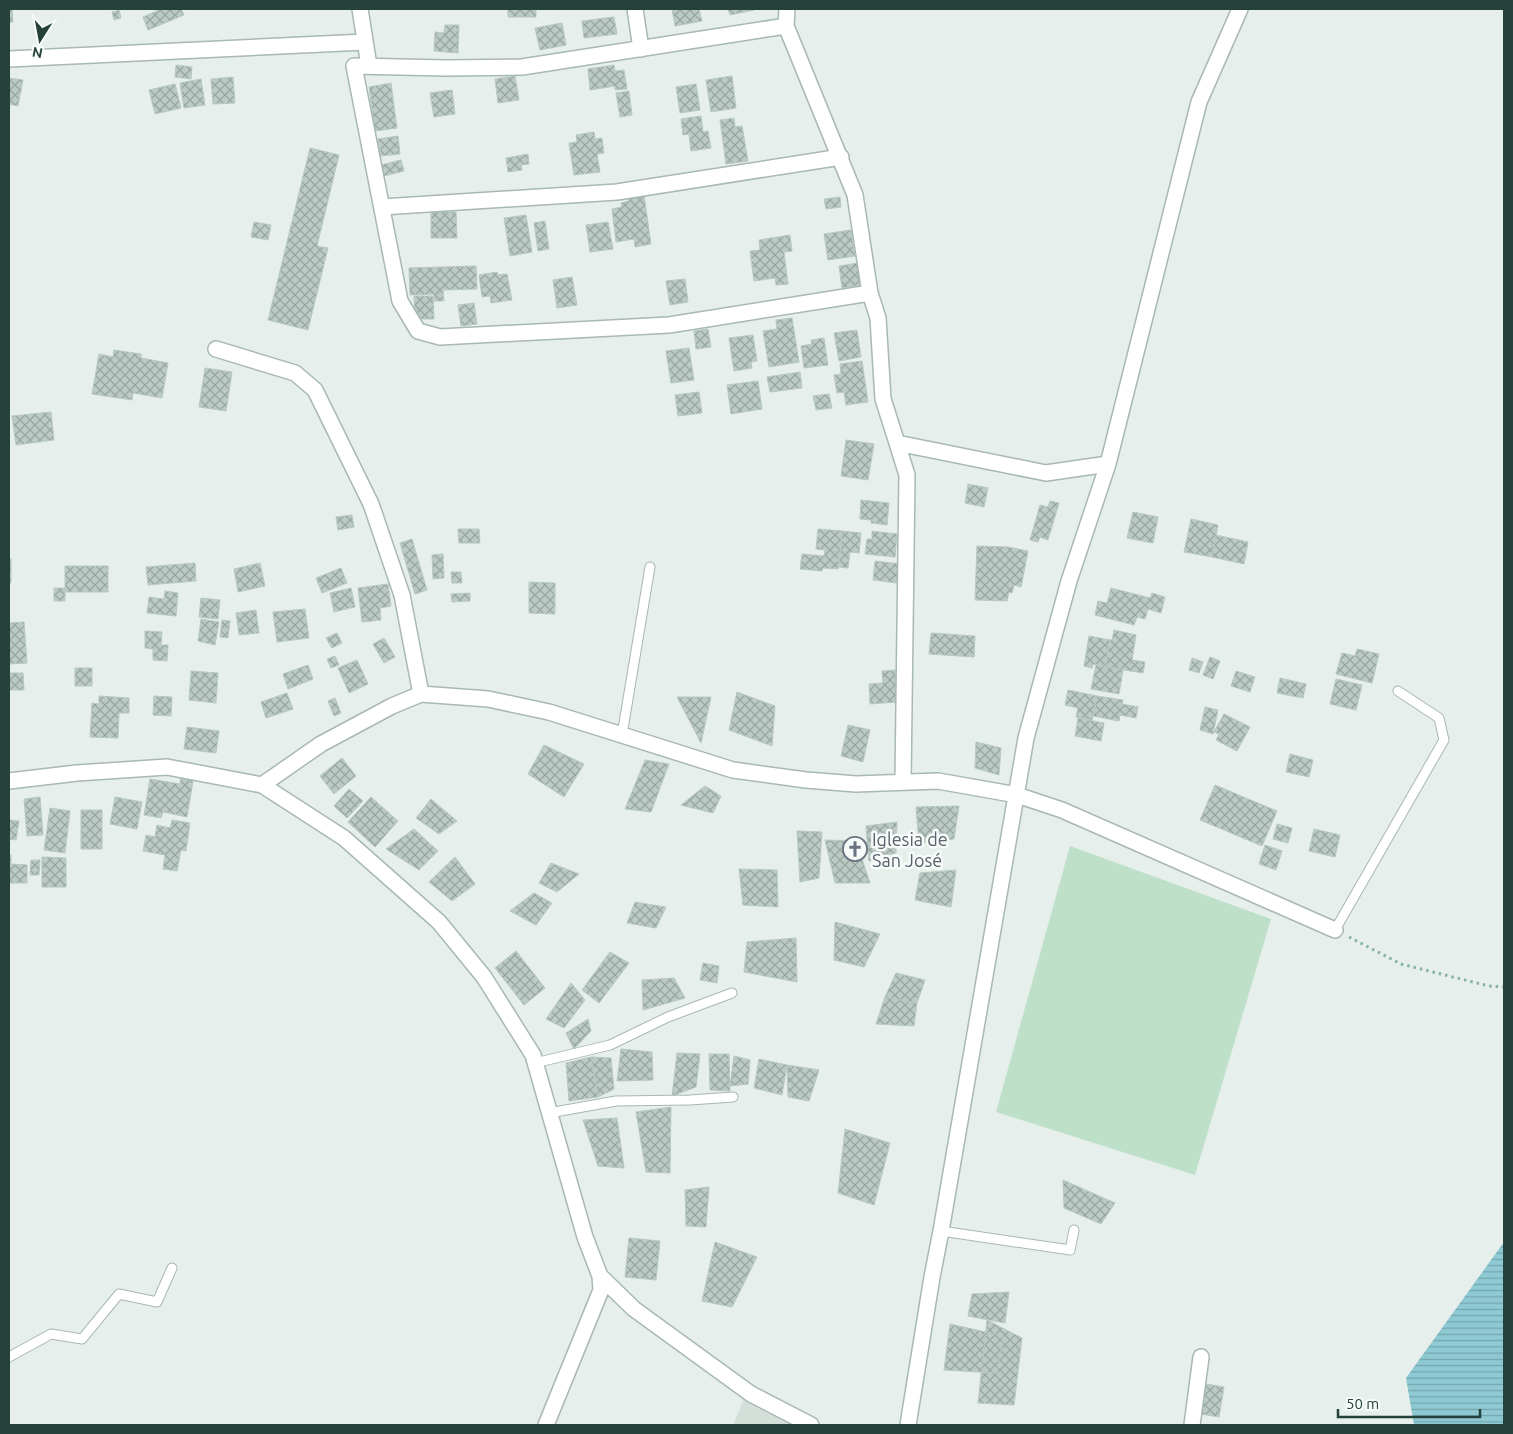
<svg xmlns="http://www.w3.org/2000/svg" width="1513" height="1434" viewBox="0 0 1513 1434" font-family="Ubuntu,sans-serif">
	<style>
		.built { fill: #d4dfda }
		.grass { fill: #bfe0c8 }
		.water { fill: url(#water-rules) }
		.building { fill: url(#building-cross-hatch); stroke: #b8c9c2 }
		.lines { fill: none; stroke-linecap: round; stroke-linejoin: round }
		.service-casing { stroke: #a8b8b2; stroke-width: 11 }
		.minor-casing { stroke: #a8b8b2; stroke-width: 18 }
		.path { stroke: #86b3a5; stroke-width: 3; stroke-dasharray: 2.5 4; stroke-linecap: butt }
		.service { stroke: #fff; stroke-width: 9 }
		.minor { stroke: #fff; stroke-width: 15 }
		.labels { text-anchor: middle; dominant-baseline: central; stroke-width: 5; stroke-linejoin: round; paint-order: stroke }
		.worship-label { font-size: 18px; fill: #5b616d; stroke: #f7fbf9; text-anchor: start }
	</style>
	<defs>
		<pattern id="water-rules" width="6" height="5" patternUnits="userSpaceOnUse" patternTransform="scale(1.25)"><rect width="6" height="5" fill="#8ec9d4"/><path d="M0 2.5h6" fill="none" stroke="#74a5ad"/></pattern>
		<pattern id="building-cross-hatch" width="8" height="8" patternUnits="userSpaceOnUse" patternTransform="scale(1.25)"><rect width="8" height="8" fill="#bbcac4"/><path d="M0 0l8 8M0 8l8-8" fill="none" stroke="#98a6a0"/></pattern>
	</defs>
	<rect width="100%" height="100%" fill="#e6efeb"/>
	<path class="built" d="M 744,1399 L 800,1425 L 733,1425 Z"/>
	<path class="grass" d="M 1070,846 L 1271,919 L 1195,1175 L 996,1112 Z"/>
	<path class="water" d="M 1504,1242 L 1504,1425 L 1414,1425 L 1406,1378 Z"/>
	<path class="building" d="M 9,9 L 12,9 L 13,22 L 9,22 Z
		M 161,9 L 181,9 L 184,15 L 148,30 L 143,17 Z
		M 508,9 L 536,9 L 536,17 L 508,17 Z
		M 672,9 L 699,9 L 702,21 L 675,26 Z
		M 728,9 L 754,9 L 754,10 L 730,15 Z
		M 119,10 L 121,18 L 114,20 L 112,12 Z
		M 614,17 L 617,34 L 584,38 L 582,21 Z
		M 562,23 L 566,45 L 540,50 L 535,28 Z
		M 445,25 L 459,25 L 458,53 L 434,51 L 435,32 L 444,33 Z
		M 176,65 L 192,67 L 191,79 L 175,77 Z
		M 614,65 L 615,71 L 624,70 L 627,89 L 615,90 L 615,86 L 590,90 L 588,69 Z
		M 515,76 L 519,100 L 498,103 L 495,79 Z
		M 732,76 L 736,108 L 711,112 L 706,80 Z
		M 233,77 L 235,103 L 213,104 L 211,79 Z
		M 9,78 L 23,80 L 18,106 L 9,104 Z
		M 201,79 L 205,105 L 184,108 L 180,83 Z
		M 391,83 L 397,128 L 375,131 L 369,87 Z
		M 175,84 L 181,108 L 155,114 L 149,90 Z
		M 696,84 L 700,110 L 680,113 L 676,87 Z
		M 452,90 L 455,114 L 434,117 L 430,93 Z
		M 629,91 L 632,115 L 620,117 L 616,93 Z
		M 701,116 L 703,132 L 708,131 L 711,148 L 691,151 L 689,134 L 683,135 L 681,119 Z
		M 734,118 L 735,127 L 742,126 L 748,161 L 726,164 L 720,120 Z
		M 594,132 L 595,139 L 602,138 L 604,153 L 597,154 L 600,172 L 574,175 L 569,143 L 577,142 L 576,135 Z
		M 398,136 L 400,154 L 381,156 L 378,139 Z
		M 310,148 L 339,155 L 317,246 L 328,248 L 308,330 L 268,320 Z
		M 528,154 L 529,164 L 521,165 L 522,170 L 508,172 L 506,158 Z
		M 401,160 L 404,171 L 384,176 L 381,165 Z
		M 644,195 L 651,244 L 635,247 L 634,239 L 616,242 L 612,209 L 622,207 L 621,203 L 629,201 L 628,197 Z
		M 840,197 L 841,207 L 826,209 L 824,199 Z
		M 431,212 L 456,212 L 457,238 L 431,238 Z
		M 526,215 L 532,252 L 510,256 L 504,218 Z
		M 545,221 L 549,249 L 538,251 L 534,223 Z
		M 254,222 L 271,225 L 268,240 L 251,237 Z
		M 608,222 L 613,249 L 590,252 L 586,225 Z
		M 851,230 L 855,256 L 828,260 L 824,234 Z
		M 790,235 L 792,251 L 784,252 L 788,284 L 776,285 L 775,278 L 754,281 L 750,251 L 760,250 L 759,240 Z
		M 858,263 L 861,285 L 842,288 L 839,266 Z
		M 476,266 L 477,289 L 443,290 L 444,301 L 434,301 L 434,294 L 410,295 L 409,268 Z
		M 497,272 L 498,275 L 507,274 L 512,300 L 491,303 L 490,296 L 482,297 L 479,275 Z
		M 572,277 L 577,305 L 557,308 L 553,280 Z
		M 685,279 L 688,302 L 670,305 L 666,281 Z
		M 414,296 L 433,296 L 434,319 L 415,319 Z
		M 474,303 L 477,324 L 461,326 L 458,305 Z
		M 792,318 L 799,362 L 769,367 L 763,331 L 777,329 L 776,320 Z
		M 708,329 L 711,347 L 696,349 L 694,331 Z
		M 857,330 L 861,357 L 839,361 L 834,333 Z
		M 753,335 L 757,361 L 751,362 L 752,368 L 734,371 L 729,338 Z
		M 824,338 L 828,365 L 804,368 L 801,346 L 812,344 L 811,340 Z
		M 689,348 L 694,380 L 671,383 L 666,351 Z
		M 114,350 L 141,354 L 141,358 L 168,363 L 162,398 L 133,393 L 132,400 L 92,394 L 99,354 L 113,357 Z
		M 862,361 L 868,402 L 846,405 L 844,392 L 837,393 L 834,375 L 841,374 L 840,364 Z
		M 205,368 L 232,372 L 226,411 L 199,407 Z
		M 800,372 L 802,388 L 770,392 L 767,377 Z
		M 758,381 L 762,409 L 731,414 L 727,385 Z
		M 699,392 L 702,413 L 678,416 L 675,395 Z
		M 829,394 L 832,408 L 816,410 L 813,396 Z
		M 51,412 L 54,440 L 16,445 L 12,416 Z
		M 846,440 L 874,444 L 868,480 L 841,476 Z
		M 968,484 L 988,488 L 984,507 L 965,503 Z
		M 861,500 L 889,503 L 887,525 L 871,523 L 871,520 L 860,519 Z
		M 1050,501 L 1059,503 L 1048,540 L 1040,537 L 1038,542 L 1030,540 L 1040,505 L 1048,507 Z
		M 1133,512 L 1158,517 L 1153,543 L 1127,538 Z
		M 352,515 L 354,527 L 338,530 L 336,517 Z
		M 1191,519 L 1218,525 L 1212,557 L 1184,552 Z
		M 458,529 L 479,529 L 480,543 L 459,543 Z
		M 818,529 L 842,531 L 838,569 L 823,568 L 822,571 L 800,569 L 802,554 L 824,556 L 825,550 L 816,549 Z
		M 842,531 L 861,533 L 859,553 L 850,552 L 848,568 L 839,567 Z
		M 872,531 L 897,534 L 895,557 L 865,554 L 867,539 L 872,539 Z
		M 1216,535 L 1248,542 L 1244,564 L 1212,557 Z
		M 412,539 L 427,590 L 415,594 L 400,543 Z
		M 977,546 L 1008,547 L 1028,551 L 1021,587 L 1014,585 L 1012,593 L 1009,592 L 1007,601 L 975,600 Z
		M 443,554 L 444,578 L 433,579 L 432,555 Z
		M 9,559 L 11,559 L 11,583 L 9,583 Z
		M 875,561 L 900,564 L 897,583 L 873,580 Z
		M 195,563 L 196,581 L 148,585 L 146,567 Z
		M 260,563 L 265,586 L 238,592 L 234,569 Z
		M 65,566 L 108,566 L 108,592 L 65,592 L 65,601 L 54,601 L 54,588 L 65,588 Z
		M 341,568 L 347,583 L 322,593 L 316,578 Z
		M 451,572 L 461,572 L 462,583 L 452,583 Z
		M 529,582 L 555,583 L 555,614 L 529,613 Z
		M 388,584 L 391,606 L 380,608 L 381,620 L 362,622 L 358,588 Z
		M 351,588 L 355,607 L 334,612 L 330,593 Z
		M 1111,588 L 1150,598 L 1152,593 L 1165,597 L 1161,613 L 1148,609 L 1145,619 L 1137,617 L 1134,625 L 1095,615 L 1098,601 L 1107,603 Z
		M 165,591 L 178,593 L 176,616 L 147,613 L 149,597 L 164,599 Z
		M 470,593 L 470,601 L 452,602 L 451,594 Z
		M 201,598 L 220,600 L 218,619 L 199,617 Z
		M 305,609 L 309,638 L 277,642 L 273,612 Z
		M 256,610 L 259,633 L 239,635 L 236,613 Z
		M 201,619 L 219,622 L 215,645 L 198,641 Z
		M 222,620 L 230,621 L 228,638 L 220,637 Z
		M 24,622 L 27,663 L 9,664 L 9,623 Z
		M 1114,630 L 1136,635 L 1132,660 L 1145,662 L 1143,673 L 1105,667 L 1110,640 L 1112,640 Z
		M 145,631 L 162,632 L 161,645 L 168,645 L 167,661 L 153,660 L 153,649 L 145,648 Z
		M 337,633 L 342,643 L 332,648 L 326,638 Z
		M 931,633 L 975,636 L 974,657 L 929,654 Z
		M 1089,636 L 1110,640 L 1105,667 L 1093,664 L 1092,668 L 1084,666 Z
		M 384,638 L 395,657 L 384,663 L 373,644 Z
		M 1357,649 L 1379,654 L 1372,683 L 1336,674 L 1342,653 L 1355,656 Z
		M 335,656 L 339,665 L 331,668 L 327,659 Z
		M 1210,657 L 1220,661 L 1213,679 L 1203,675 Z
		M 1192,658 L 1203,662 L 1199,673 L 1189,670 Z
		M 357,660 L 368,684 L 349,693 L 338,668 Z
		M 308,665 L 313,679 L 288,689 L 283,674 Z
		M 1096,665 L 1123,670 L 1119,694 L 1091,689 Z
		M 75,668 L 92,668 L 92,686 L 75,686 Z
		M 895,670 L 897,702 L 870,704 L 869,684 L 883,683 L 882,671 Z
		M 191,671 L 218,673 L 216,703 L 189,700 Z
		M 1236,671 L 1255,677 L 1250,692 L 1231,686 Z
		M 9,673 L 23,673 L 24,690 L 9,690 Z
		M 1280,678 L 1306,684 L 1303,698 L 1277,693 Z
		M 1336,679 L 1362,685 L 1356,710 L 1330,704 Z
		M 1068,690 L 1097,696 L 1092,720 L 1076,717 L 1078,708 L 1065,705 Z
		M 737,692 L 775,706 L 772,746 L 729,730 Z
		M 287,693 L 293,709 L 266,718 L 261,702 Z
		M 99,696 L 129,698 L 129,713 L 119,713 L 118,738 L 90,737 L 92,703 L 99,704 Z
		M 154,696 L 172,697 L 171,716 L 153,715 Z
		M 1097,696 L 1123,700 L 1122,704 L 1138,707 L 1136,718 L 1120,715 L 1119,721 L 1093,716 Z
		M 677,697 L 711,697 L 701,743 Z
		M 335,698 L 341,713 L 334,716 L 328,701 Z
		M 1205,707 L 1218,710 L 1213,734 L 1200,730 Z
		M 1224,714 L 1250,727 L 1237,751 L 1216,740 L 1219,734 L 1214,732 Z
		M 1078,718 L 1104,723 L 1101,741 L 1075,736 Z
		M 848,725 L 870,730 L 863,762 L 841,756 Z
		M 187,727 L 219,731 L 216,753 L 184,749 Z
		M 976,742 L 1001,748 L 999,775 L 975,768 Z
		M 544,745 L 584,764 L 564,797 L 528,774 Z
		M 1290,754 L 1313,760 L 1309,777 L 1286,772 Z
		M 342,758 L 356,776 L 334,794 L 320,776 Z
		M 645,760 L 669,764 L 651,812 L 625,809 Z
		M 181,778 L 193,781 L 187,817 L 163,812 L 161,818 L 144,815 L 150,779 L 180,784 Z
		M 1215,785 L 1277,811 L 1262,846 L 1200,820 Z
		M 705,786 L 721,796 L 713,813 L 681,805 Z
		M 349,789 L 363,801 L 347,818 L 334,806 Z
		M 40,797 L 43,835 L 27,836 L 24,799 Z
		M 115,797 L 142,802 L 137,829 L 110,824 Z
		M 371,797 L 398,821 L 375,847 L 348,822 Z
		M 431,799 L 457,821 L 439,834 L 416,818 Z
		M 959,806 L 954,839 L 919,843 L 916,807 Z
		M 50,808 L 70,811 L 65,853 L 44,850 Z
		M 81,810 L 102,810 L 102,849 L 81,849 Z
		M 9,820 L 19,821 L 16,840 L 9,839 Z
		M 172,820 L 190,823 L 186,851 L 181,850 L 177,871 L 163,869 L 165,855 L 143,851 L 146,835 L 155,837 L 157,825 L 170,828 Z
		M 897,822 L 896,853 L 869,861 L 866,826 Z
		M 1277,824 L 1292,828 L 1288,843 L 1273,839 Z
		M 414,829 L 438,851 L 419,870 L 386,849 Z
		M 1314,829 L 1340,835 L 1335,857 L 1309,851 Z
		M 797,831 L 822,832 L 819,878 L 800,882 Z
		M 825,840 L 856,841 L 870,883 L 835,883 Z
		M 1265,845 L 1282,851 L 1276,870 L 1259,864 Z
		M 9,855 L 11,855 L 11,864 L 27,865 L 27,883 L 9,883 Z
		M 42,857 L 66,858 L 66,887 L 42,887 Z
		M 455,857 L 475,884 L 452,901 L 429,882 Z
		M 31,860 L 40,860 L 39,875 L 30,875 Z
		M 551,863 L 579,874 L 557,892 L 539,883 Z
		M 739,869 L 777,870 L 778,907 L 743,905 Z
		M 956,870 L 951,907 L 915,900 L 920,873 Z
		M 534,893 L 552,903 L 536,925 L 510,911 Z
		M 635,902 L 666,907 L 656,928 L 627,923 Z
		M 835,922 L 880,934 L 864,967 L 834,960 Z
		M 796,938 L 797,982 L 744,972 L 747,942 Z
		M 516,951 L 545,988 L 524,1005 L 495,968 Z
		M 610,952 L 629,963 L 599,1003 L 582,990 Z
		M 703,963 L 719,966 L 717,983 L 700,980 Z
		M 896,973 L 925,980 L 917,1003 L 885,997 Z
		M 674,978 L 685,998 L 643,1010 L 642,980 Z
		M 571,983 L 585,1000 L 564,1028 L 546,1019 Z
		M 885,997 L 917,1003 L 914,1026 L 876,1024 Z
		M 588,1019 L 591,1031 L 574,1049 L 566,1033 Z
		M 621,1049 L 652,1052 L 653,1080 L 617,1081 Z
		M 677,1053 L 700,1054 L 696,1087 L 672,1096 Z
		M 709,1054 L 729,1054 L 730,1091 L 710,1090 Z
		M 734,1056 L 750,1060 L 748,1084 L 730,1086 Z
		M 591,1057 L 598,1097 L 569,1101 L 566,1063 Z
		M 591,1057 L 611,1058 L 614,1089 L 598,1097 Z
		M 759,1059 L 787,1065 L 782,1095 L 754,1088 Z
		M 787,1065 L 819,1070 L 809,1101 L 788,1097 Z
		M 671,1107 L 670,1173 L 646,1172 L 636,1112 Z
		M 617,1118 L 624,1168 L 598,1166 L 583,1120 Z
		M 845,1129 L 890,1143 L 874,1205 L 838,1193 Z
		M 1063,1180 L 1115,1203 L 1101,1224 L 1064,1208 Z
		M 709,1187 L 706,1227 L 686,1226 L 685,1190 Z
		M 629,1238 L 660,1241 L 656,1280 L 625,1277 Z
		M 715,1242 L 757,1257 L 732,1307 L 702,1301 Z
		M 1009,1292 L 1005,1323 L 968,1316 L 972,1294 Z
		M 987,1320 L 1022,1338 L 1014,1405 L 978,1403 Z
		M 950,1324 L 1003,1336 L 997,1373 L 944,1370 Z
		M 1206,1384 L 1224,1387 L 1219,1417 L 1201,1414 Z"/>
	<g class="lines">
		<defs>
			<path id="service" d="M 622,735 L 650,567
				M 1335,930 L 1444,740 L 1439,718 L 1398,691
				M 535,1063 L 610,1045 L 668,1017 L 732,993
				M 549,1113 L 616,1101 L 690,1100 L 733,1097
				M 941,1231 L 1070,1250 L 1074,1230
				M 9,1357 L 51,1334 L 82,1339 L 119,1294 L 157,1302 L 172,1268"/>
			<path id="minor" d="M 360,9 L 369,66
				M 635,9 L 641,49
				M 787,9 L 786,26 L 855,195 L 870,293 L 878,318 L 883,399 L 897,443 L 1046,473 L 1108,464
				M 786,26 L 522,67 L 446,68 L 354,66 L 400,301 L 418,331 L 440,337 L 669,325 L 870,293
				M 9,59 L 365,42
				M 382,207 L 617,192 L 841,157
				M 216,349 L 295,373 L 315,390 L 371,504 L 402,595 L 421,694
				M 897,443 L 907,475 L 903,782
				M 9,781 L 77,773 L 167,767 L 262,785 L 344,838 L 439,922 L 484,977 L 533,1055 L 585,1237 L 600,1276 L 601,1290 L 546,1425
				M 262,785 L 321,744 L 392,706 L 421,694 L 488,699 L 549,712 L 733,770 L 806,780 L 856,784 L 938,781 L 1017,795 L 1062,810 L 1335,930
				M 600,1276 L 634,1309 L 751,1394 L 811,1425
				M 908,1425 L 932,1277 L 941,1231 L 1026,738 L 1069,581 L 1108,464 L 1199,102 L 1240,9
				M 1192,1425 L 1201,1357"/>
		</defs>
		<use href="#service" class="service-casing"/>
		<use href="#minor" class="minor-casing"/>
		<path class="path" d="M 1349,937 L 1401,964 L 1489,986 L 1504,987"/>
		<use href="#service" class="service"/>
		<use href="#minor" class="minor"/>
	</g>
	<defs>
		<symbol id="church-ring" viewBox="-11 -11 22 22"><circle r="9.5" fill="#f7fbf9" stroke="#6b7280" stroke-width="1.5"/><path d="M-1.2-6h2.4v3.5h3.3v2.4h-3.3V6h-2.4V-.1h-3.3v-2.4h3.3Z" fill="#6b7280"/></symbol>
	</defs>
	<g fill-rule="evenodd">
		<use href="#church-ring" x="841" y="835" width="28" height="28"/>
	</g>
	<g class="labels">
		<g class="worship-label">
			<text x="872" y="839">Iglesia de<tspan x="872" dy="21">San José</tspan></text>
		</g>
	</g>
	<rect width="1513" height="1434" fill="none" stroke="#24423a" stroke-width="20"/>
	<g transform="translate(40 40) rotate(191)" stroke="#f7fbf9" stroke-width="4" paint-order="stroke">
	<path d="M0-4L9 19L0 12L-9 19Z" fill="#24423a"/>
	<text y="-8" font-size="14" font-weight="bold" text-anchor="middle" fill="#24423a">N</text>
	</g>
	<path d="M1338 1409v8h142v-8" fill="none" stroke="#24423a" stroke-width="2.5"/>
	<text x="1346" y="1409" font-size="15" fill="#24423a" stroke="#f7fbf9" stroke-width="4" paint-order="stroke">50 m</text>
</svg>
